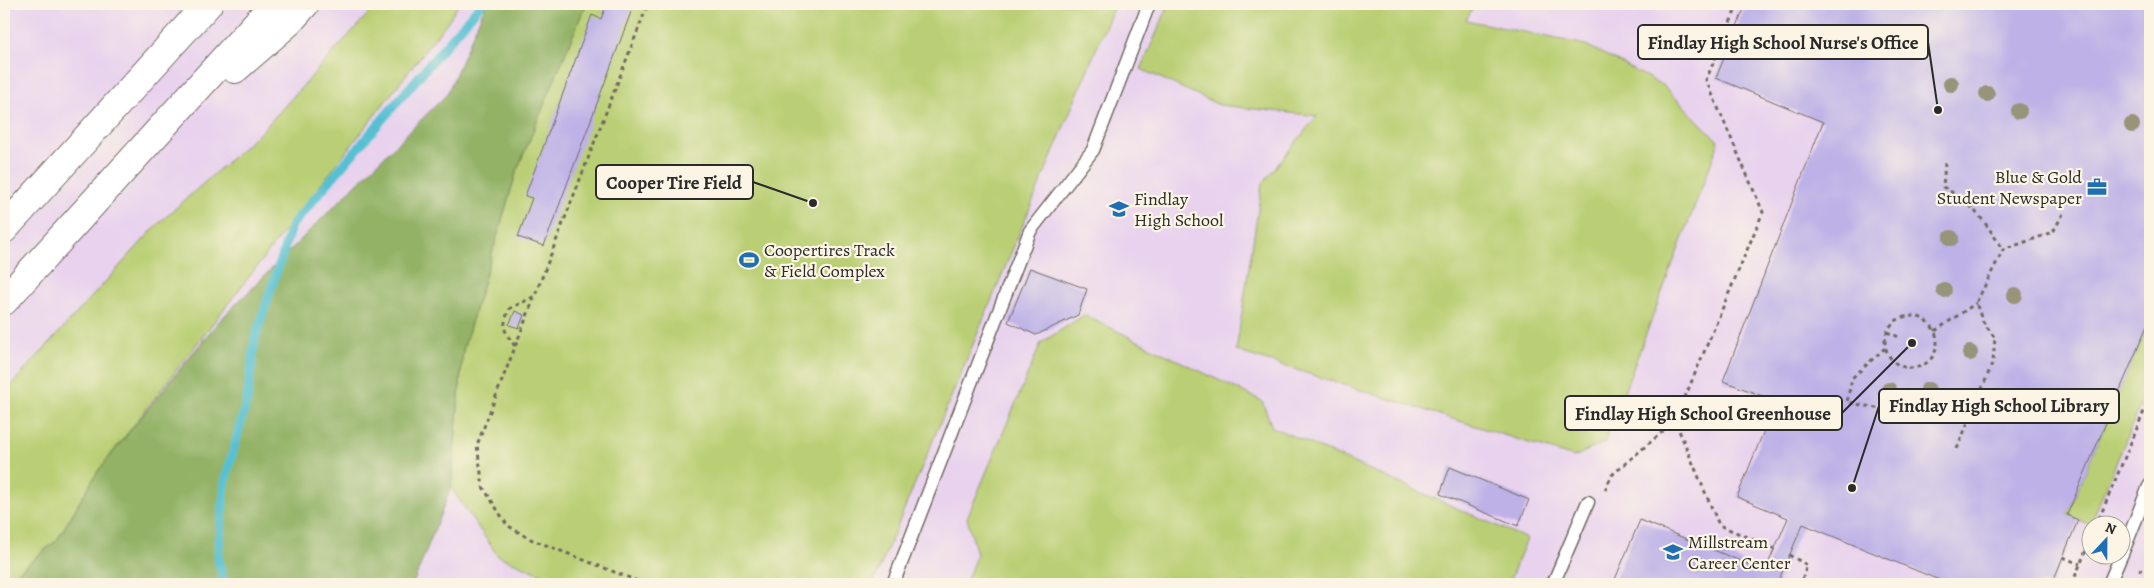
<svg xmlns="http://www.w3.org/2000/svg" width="2154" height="588" viewBox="0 0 2154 588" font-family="Alegreya,serif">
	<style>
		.built { fill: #e8d2ee; fill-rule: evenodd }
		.green { fill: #bacf74; stroke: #727d50 }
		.forest { fill: #93b266; stroke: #5f6e48 }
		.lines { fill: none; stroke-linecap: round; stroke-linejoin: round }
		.stream { stroke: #55c0d1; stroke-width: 9 }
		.building { fill: #bdb1e7 }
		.service-casing { stroke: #706b61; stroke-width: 15 }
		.motorway-casing { stroke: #706b61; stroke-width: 30 }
		.path { stroke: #706b61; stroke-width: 3; stroke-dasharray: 4 4; stroke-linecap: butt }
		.service { stroke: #fff; stroke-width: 12 }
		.motorway { stroke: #fff; stroke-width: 28 }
		.tree { fill: #97947a }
		.labels { text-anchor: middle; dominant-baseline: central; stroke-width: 4.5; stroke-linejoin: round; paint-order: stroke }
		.poi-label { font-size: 18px; fill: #2b2b2b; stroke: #fcf5e5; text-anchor: start }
		.leader { fill: none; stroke: #2b2b2b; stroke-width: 2 }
		.callout-dot { fill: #2b2b2b; stroke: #fcf5e5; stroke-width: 2 }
		.callout { fill: #fcf5e5; stroke: #2b2b2b; stroke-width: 2 }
		.callout-label { font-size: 19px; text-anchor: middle; font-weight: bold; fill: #2b2b2b }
	</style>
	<rect width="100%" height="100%" fill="#fcf5e5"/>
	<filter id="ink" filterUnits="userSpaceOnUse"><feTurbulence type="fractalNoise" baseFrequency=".02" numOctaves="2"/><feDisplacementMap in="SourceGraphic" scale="10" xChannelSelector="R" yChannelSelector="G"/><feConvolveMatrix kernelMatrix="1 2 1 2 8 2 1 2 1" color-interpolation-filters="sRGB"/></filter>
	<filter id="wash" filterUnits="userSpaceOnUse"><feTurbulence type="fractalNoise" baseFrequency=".0096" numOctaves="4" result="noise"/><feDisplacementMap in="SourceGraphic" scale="20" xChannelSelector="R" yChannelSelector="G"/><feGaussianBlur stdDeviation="1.12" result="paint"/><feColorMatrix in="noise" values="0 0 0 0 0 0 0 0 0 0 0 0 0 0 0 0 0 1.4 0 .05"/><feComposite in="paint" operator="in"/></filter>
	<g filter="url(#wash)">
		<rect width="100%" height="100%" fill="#efe3c4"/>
		<path class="built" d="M 4,4 L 2150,4 L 2150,584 L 4,584 ZM 2092,526 L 2122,526 L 2122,556 L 2092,556 Z"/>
		<path class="green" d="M 377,4 L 459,4 L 448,21 L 98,471 L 57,540 L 4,583 L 4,393 L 158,224 L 262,131 Z
			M 588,4 L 1115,4 L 873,584 L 565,584 L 498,556 L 451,488 L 463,350 L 517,170 L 583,11 Z
			M 1169,4 L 1475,4 L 1466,20 L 1586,45 L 1664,86 L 1719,142 L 1605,442 L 1574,457 L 1236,351 L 1262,184 L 1317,116 L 1219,105 L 1141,69 Z
			M 1084,315 L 1262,401 L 1272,427 L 1527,539 L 1508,584 L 965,584 L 977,554 L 967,518 L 1041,343 Z
			M 2150,319 L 2150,382 L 2090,525 L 2067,515 Z"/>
		<path class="forest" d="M 486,4 L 588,4 L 583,11 L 517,170 L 463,350 L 451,488 L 413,584 L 4,584 L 57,540 L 98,471 L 218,322 L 447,94 Z"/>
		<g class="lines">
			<path class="stream" d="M 224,584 L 218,558 L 225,481 L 247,400 L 255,338 L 292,225 L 481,4"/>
		</g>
		<g id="blocks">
			<path class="building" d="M 607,4 L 634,4 L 544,246 L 518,237 L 532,198 L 525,196 L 592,15 L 601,19 Z
				M 1746,4 L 2150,4 L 2150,319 L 2067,515 L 2078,520 L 2052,584 L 1949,584 L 1803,524 L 1777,584 L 1613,584 L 1640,520 L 1765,571 L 1788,518 L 1737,497 L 1776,401 L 1723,381 L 1823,122 L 1716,78 Z
				M 1030,268 L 1087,289 L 1078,315 L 1036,335 L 1008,322 Z
				M 515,311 L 524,315 L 519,328 L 509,325 Z
				M 1450,467 L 1529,500 L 1518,526 L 1440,494 Z"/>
		</g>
	</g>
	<g filter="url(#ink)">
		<use href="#blocks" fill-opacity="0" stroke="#706b61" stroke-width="1"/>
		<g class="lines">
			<defs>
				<path id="service" d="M 2122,554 L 2150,484
					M 893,584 L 1030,231 L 1093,150 L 1149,4
					M 1553,584 L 1588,502
					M 2109,584 L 2121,556"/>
				<path id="motorway" d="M 235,69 L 289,22 L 305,4
					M 4,229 L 208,4
					M 4,301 L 274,4"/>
			</defs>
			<use href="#service" class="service-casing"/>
			<use href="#motorway" class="motorway-casing"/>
			<path class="path" d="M 1738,4 L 1706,80 L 1763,212 L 1675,421 L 1719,525 L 1775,549
				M 1945,163 L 1943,187 C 1973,204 1985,221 2003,250
				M1885 342a26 26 0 1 1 52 0a26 26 0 1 1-52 0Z
				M 1935,331 L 1976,303
				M 1887,332 L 1899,337
				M 515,346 C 503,330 502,328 509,309 L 535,296
				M 1885,348 L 1852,378 L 1847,402 L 1876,408 L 1934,413 L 1976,403
				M 1957,449 L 1993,362 L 1995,338 L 1982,320 L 1976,303 L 2003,250 L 2053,232 L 2064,212
				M 1605,490 L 1612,475 L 1675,421
				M 2096,526 L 2150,397
				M 1789,555 L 1807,565 L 1802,580 L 1803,584
				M 2063,557 L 2080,564
				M 2139,569 L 2150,573
				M 645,584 L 528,538 L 507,525 L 483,487 L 477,445 L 648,4
				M 2072,584 L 2092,536"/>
			<use href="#service" class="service"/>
			<use href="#motorway" class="motorway"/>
		</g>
		<g class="tree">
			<circle cx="1951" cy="84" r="8"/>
			<circle cx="1987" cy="94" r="8"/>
			<circle cx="2019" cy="111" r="8"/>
			<circle cx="2132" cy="125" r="8"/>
			<circle cx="1951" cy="238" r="8"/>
			<circle cx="1944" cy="290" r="8"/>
			<circle cx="2015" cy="295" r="8"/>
			<circle cx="1970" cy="353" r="8"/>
			<circle cx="1889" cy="390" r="8"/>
			<circle cx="1928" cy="390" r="8"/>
		</g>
	</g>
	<defs>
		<symbol id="office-bare" viewBox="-9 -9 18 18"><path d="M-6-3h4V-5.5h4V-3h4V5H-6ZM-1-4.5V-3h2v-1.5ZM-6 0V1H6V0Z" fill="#1f6fb2" stroke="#fcf5e5" stroke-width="2.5" paint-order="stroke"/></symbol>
		<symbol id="school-bare" viewBox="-9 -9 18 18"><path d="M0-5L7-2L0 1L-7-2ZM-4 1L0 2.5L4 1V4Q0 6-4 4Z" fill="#1f6fb2" stroke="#fcf5e5" stroke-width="2.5" paint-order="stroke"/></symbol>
		<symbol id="stadium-bare" viewBox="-9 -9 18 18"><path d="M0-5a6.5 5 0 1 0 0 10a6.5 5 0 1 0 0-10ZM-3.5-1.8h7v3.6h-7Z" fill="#1f6fb2" stroke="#fcf5e5" stroke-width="2.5" paint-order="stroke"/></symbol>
	</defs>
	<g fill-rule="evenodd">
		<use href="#office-bare" x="2083" y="173" width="28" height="28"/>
		<use href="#school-bare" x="1105" y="195" width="28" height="28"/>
		<use href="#stadium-bare" x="735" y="246" width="28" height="28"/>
		<use href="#school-bare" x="1659" y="538" width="28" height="28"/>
	</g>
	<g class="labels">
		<g class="poi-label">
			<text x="2082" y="177" text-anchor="end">Blue &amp; Gold<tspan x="2082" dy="21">Student Newspaper</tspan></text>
			<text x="1134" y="199">Findlay<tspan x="1134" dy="21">High School</tspan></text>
			<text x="764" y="250">Coopertires Track<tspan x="764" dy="21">&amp; Field Complex</tspan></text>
			<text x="1688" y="542">Millstream<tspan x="1688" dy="21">Career Center</tspan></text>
		</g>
	</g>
	<path class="leader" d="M1938 110L1928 42M813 203L753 182M1852 488L1879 406M1912 343L1842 413"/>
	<g class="callout-dot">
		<circle cx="1938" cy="110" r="5"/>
		<circle cx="813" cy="203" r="5"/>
		<circle cx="1852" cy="488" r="5"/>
		<circle cx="1912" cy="343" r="5"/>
	</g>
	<g class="callout">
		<rect x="1638" y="25" width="290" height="34" rx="5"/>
		<rect x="596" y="165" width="157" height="34" rx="5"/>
		<rect x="1879" y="389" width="240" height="34" rx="5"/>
		<rect x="1565" y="396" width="277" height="34" rx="5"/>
	</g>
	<g class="callout-label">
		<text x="1783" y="49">Findlay High School Nurse's Office</text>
		<text x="674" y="189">Cooper Tire Field</text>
		<text x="1999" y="412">Findlay High School Library</text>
		<text x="1703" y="420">Findlay High School Greenhouse</text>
	</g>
	<rect width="2154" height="588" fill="none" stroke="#fcf5e5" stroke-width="20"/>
	<g transform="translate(2106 540) rotate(22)"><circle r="24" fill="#fcf5e5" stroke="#a8a49b"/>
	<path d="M0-4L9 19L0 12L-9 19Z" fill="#1f6fb2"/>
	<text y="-8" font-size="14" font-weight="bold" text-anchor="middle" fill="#2b2b2b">N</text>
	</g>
</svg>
